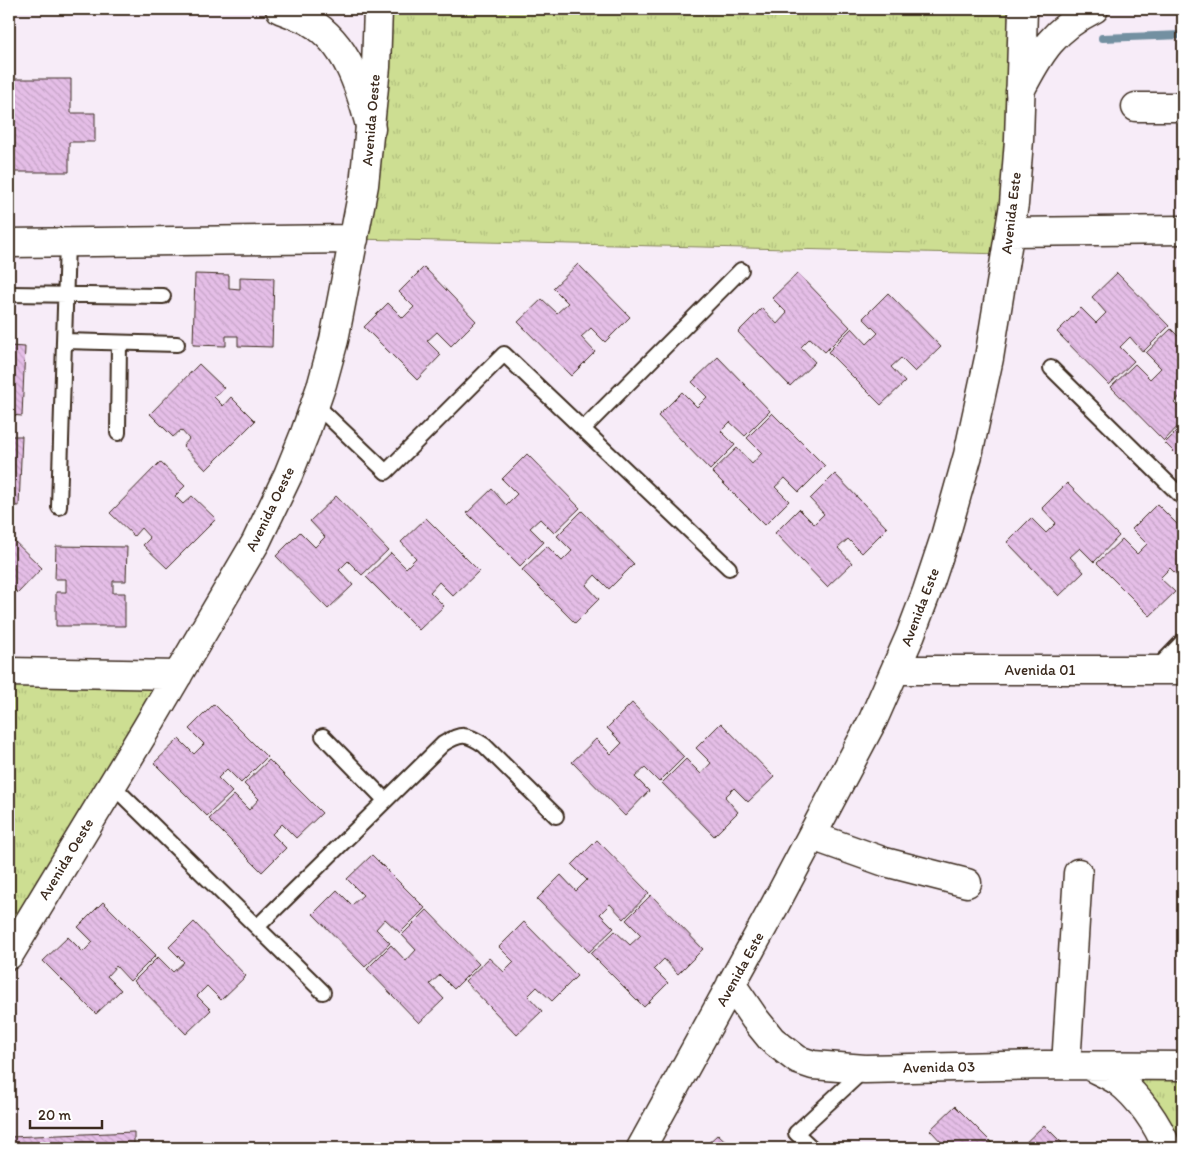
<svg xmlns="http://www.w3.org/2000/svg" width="1192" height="1157" viewBox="0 0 1192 1157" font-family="Itim,sans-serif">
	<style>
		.grass { fill: url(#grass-tufts); stroke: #848458 }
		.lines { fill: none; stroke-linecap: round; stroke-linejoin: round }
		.stream { stroke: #7390a1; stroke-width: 8 }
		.building { fill: url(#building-back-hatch); stroke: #3b2a1e }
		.service-casing { stroke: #3b2a1e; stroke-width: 18 }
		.minor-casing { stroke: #3b2a1e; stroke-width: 31 }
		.tertiary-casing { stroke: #3b2a1e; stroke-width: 31 }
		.service { stroke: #fff; stroke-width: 14 }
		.minor { stroke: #fff; stroke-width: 28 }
		.tertiary { stroke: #fff; stroke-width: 28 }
		.labels { text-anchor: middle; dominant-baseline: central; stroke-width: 4; stroke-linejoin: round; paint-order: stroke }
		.street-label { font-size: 15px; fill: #3b2a1e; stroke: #fff }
	</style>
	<defs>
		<pattern id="grass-tufts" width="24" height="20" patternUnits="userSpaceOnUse" patternTransform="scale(1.25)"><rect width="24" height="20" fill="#cdde92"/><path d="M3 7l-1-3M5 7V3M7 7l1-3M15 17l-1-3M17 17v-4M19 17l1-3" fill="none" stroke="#b1bf7d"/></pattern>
		<pattern id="building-back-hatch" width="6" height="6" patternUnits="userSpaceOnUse" patternTransform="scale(1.25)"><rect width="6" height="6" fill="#e5bee7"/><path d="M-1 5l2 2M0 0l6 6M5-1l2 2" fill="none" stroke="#c5a3c6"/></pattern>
	</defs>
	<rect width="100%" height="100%" fill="#f7ecf8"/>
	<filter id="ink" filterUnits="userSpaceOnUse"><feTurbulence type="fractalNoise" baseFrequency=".02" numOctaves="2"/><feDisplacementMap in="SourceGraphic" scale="10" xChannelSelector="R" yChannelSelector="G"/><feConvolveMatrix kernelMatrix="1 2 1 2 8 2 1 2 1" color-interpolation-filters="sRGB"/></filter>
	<g filter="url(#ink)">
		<path class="grass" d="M 378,9 L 1023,9 L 1006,254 L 354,239 Z
			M 9,672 L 178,675 L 9,955 Z
			M 1183,1066 L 1183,1148 L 1167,1148 L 1118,1082 Z"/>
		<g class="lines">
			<path class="stream" d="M 1102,38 L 1183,35"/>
		</g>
		<path class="building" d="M 9,79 L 71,79 L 71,113 L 95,113 L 95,142 L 69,142 L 69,172 L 9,172 Z
			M 578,264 L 630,317 L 605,342 L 591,328 L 581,337 L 595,352 L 571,376 L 518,322 L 542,299 L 557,313 L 568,303 L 553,288 Z
			M 424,267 L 476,321 L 451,346 L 437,332 L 427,341 L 441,355 L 417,380 L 364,327 L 388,303 L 403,318 L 414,307 L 399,292 Z
			M 798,273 L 850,327 L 825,352 L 810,338 L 801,347 L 815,362 L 790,386 L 738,332 L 762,308 L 777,324 L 787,313 L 772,298 Z
			M 1117,273 L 1169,326 L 1143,352 L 1130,337 L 1120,347 L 1134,361 L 1109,385 L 1057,332 L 1081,308 L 1096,323 L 1106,313 L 1092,297 Z
			M 195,274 L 229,275 L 229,288 L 240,289 L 240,277 L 274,278 L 272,347 L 238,346 L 238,336 L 226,336 L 226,346 L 193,345 Z
			M 888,293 L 941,347 L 915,372 L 901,358 L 891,367 L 905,382 L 881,405 L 828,352 L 852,328 L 867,344 L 878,333 L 863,318 Z
			M 1171,329 L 1183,341 L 1183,393 L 1174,403 L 1183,412 L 1183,421 L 1164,441 L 1111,387 L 1135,364 L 1150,379 L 1161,368 L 1146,353 Z
			M 9,346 L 25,347 L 22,416 L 9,415 Z
			M 718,357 L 770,411 L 745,436 L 730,422 L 721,431 L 735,445 L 710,470 L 658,416 L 682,392 L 697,407 L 707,397 L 692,382 Z
			M 199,364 L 224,388 L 214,397 L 223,406 L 231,397 L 255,421 L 206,470 L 183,446 L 189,439 L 181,430 L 173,437 L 150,414 Z
			M 772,413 L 825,466 L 799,492 L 785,478 L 775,487 L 789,501 L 765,525 L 712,472 L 737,448 L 752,464 L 762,453 L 747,438 Z
			M 1183,425 L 1183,461 L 1165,443 Z
			M 9,436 L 22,436 L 19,506 L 9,505 Z
			M 527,454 L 580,508 L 554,533 L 540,519 L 530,528 L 544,542 L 520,566 L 467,513 L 492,489 L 506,505 L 517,494 L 502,479 Z
			M 160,462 L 185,486 L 175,496 L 183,504 L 192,496 L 216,519 L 167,568 L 143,545 L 150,538 L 141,528 L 134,536 L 110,513 Z
			M 835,474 L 887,528 L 862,553 L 848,539 L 838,548 L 852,563 L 827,587 L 775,533 L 799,509 L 814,524 L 824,514 L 810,499 Z
			M 1067,483 L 1119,536 L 1094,562 L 1080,548 L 1070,557 L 1084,572 L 1059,596 L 1007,542 L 1031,518 L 1046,533 L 1056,523 L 1042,508 Z
			M 336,496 L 388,550 L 362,575 L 348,561 L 339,570 L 353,585 L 328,609 L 276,556 L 300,532 L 315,547 L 325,537 L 310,521 Z
			M 1157,504 L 1183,530 L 1183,581 L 1170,568 L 1160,578 L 1175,592 L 1150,616 L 1097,563 L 1122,539 L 1137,554 L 1147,544 L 1132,529 Z
			M 582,511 L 634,564 L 609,589 L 595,575 L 586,585 L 599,599 L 575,623 L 522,570 L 547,546 L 562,561 L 572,551 L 557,536 Z
			M 426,518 L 479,571 L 453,596 L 439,582 L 430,592 L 444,606 L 419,630 L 366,577 L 391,553 L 406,568 L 416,558 L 401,542 Z
			M 9,536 L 42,568 L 18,593 L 9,584 Z
			M 56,546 L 127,547 L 126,581 L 113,581 L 113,593 L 125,593 L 125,626 L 56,626 L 56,592 L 66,592 L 66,579 L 55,579 Z
			M 632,703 L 684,757 L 659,782 L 645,768 L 635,777 L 649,791 L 625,816 L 572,762 L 596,739 L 611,754 L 622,743 L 607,728 Z
			M 214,704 L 267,757 L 241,783 L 227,769 L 218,778 L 232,792 L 207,816 L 154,763 L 179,739 L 194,754 L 204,744 L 189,729 Z
			M 721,723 L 774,777 L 748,802 L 734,788 L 725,797 L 738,812 L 714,836 L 662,783 L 686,759 L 701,774 L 711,763 L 696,748 Z
			M 269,760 L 322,813 L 296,838 L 282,824 L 272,834 L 286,848 L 262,872 L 209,819 L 234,795 L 249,810 L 259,799 L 244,784 Z
			M 597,840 L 649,893 L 624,919 L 610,904 L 600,914 L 614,928 L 589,952 L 537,899 L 561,875 L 576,891 L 587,880 L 572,865 Z
			M 372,855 L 425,908 L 400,933 L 385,919 L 376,929 L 390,943 L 365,967 L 313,914 L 337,890 L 352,905 L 363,895 L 347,879 Z
			M 651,895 L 703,949 L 678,974 L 664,959 L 654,969 L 668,983 L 644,1007 L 591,954 L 615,931 L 630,945 L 641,935 L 626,920 Z
			M 103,902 L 156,955 L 130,981 L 116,966 L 107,976 L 121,990 L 96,1014 L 43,961 L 68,937 L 83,952 L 93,942 L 78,927 Z
			M 427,910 L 479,964 L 454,989 L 440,975 L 430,984 L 444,999 L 419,1023 L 367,969 L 391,945 L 406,961 L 416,950 L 402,935 Z
			M 194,922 L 246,976 L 221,1000 L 207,986 L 197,996 L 211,1010 L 186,1034 L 134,981 L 158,957 L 173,972 L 184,962 L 169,947 Z
			M 524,922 L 577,976 L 552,1001 L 537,987 L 528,996 L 542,1011 L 517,1035 L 465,981 L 489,958 L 504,972 L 514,962 L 499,947 Z
			M 955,1106 L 997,1148 L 942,1148 L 945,1146 L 930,1130 Z
			M 1044,1125 L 1067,1148 L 1020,1148 Z
			M 134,1132 L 134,1148 L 9,1148 L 9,1137 Z
			M 718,1134 L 733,1148 L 703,1148 Z"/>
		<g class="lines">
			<defs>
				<path id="service" d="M 9,294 L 163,296
					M 64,341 L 177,344
					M 1051,368 L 1183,498
					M 315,404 L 386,472 L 504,354 L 729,568
					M 583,429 L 741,270
					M 118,433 L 119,343
					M 59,507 L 67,242
					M 1155,670 L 1183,641
					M 323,736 L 385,800
					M 112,785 L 323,992
					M 257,927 L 443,744 C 461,733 466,733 484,745 L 556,816
					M 812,1148 L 796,1133 L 864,1070"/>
				<path id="minor" d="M 1136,107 L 1183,107
					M 1010,232 L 1183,230
					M 9,243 L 354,239
					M 896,670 L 1183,670
					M 9,672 L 178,675
					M 812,836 L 885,862 L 967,883
					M 9,955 L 146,729 L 256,542 L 288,475 L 305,433 L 322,384 L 334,340 L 364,185 L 376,67 L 378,9
					M 731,984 L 755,1019 L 772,1040 L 798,1060 L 813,1065 L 865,1069 L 1045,1065 L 1183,1066
					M 1066,1065 L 1078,873
					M 1089,1066 C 1099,1071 1109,1075 1118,1081 C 1139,1097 1158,1124 1167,1148
					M 641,1148 L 775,905 L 873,720 L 910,636 L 927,591 L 944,540 L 968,455 L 989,358 L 1014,204 L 1019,140 L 1023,9"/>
				<path id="tertiary" d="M 280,9 C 289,13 300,16 309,21 C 348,44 360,88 371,129
					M 1020,91 C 1040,52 1054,29 1094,9"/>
			</defs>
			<use href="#service" class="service-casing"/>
			<use href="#minor" class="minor-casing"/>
			<use href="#tertiary" class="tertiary-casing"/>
			<use href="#service" class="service"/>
			<use href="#minor" class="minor"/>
			<use href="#tertiary" class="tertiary"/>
		</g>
	</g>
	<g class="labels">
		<g class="street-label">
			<text transform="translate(371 120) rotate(-85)">Avenida Oeste</text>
			<text transform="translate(1011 213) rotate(-83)">Avenida Este</text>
			<text transform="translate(270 509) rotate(-64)">Avenida Oeste</text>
			<text transform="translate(920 607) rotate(-69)">Avenida Este</text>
			<text x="1040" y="670">Avenida 01</text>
			<text transform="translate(66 859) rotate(-59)">Avenida Oeste</text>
			<text transform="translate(740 969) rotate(-61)">Avenida Este</text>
			<text transform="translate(939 1067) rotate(-1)">Avenida 03</text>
		</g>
	</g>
	<rect width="1192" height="1157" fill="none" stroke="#fff" stroke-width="30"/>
	<rect x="15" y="15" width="1162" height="1127" fill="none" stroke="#3b2a1e" stroke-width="2" filter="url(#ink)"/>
	<path d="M30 1120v8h72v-8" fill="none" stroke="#3b2a1e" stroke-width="2.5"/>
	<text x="38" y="1120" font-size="15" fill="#3b2a1e" stroke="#ffffff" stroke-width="4" paint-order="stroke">20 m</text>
</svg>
